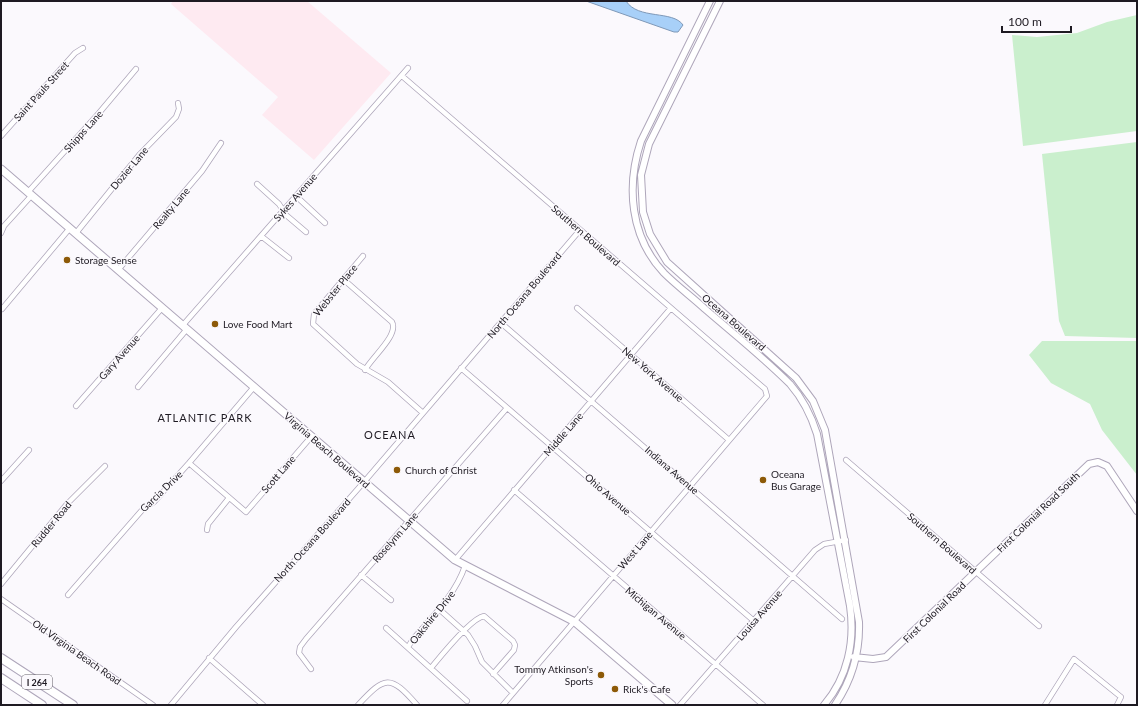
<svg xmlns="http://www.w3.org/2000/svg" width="1138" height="706" viewBox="0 0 1138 706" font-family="Lato,sans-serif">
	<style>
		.industrial { fill: #feeaf1 }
		.green { fill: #caefcd }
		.water { fill: #a8d0f8; stroke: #7f99b8 }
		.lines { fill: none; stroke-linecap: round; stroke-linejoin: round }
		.street-casing { stroke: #aea6ba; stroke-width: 6 }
		.secondary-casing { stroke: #aea6ba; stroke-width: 8 }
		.primary-casing { stroke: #aea6ba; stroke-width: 9 }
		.highway-casing { stroke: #aea6ba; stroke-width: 10 }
		.street { stroke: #fff; stroke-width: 4.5 }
		.secondary { stroke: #fff; stroke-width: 6 }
		.primary { stroke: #fff; stroke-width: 7 }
		.highway { stroke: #fff; stroke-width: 8 }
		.poi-dot { fill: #8d5a08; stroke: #fbf9fd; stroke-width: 1.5 }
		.labels { text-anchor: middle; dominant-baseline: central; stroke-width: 3; stroke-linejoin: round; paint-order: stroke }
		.shield { fill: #fbf9fd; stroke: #605d64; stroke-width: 1 }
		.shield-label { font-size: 9px; font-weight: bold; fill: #1e1a22 }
		.street-label { font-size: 10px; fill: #1e1a22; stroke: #fbf9fd }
		.poi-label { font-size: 10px; fill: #1e1a22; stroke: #fbf9fd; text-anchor: start }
		.neighbourhood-label { font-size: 11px; letter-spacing: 1px; fill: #1e1a22; stroke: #fbf9fd }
	</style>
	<rect width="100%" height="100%" fill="#fbf9fd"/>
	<path class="industrial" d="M 173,1 L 307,1 L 391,73 L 314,160 L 262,115 L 278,97 L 171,4 Z"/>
	<path class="green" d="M 1137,15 L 1137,131 L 1023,146 L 1012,35 L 1037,37 L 1077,33 L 1107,22 Z
		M 1137,142 L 1137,338 L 1065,336 L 1059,321 L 1042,154 Z
		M 1042,341 L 1137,341 L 1137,475 L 1102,430 L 1090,404 L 1051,383 L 1029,355 Z"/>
	<path class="water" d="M 586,1 L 626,1 C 638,20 673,10 683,25 L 678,32 L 674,32 Z"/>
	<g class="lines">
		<defs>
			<path id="street" d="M 402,76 L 765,389 L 767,396 L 503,705
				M 1,136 L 75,53 L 83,48
				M 257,184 L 279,204 L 286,215 L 306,232
				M 28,192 L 99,113 L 136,69
				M 296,196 L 325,223
				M 1,233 L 4,226 L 32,195
				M 76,233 L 140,154 L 176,117 L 179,109 L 178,103
				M 261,236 L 289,258
				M 363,256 L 314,314 L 313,324 L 357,364 L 388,382 L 423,413
				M 118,270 L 202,171 L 221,143
				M 343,279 L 392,322 C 399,335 372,357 365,370
				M 577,308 L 729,440
				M 2,309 L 70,228
				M 501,323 L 842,619
				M 183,325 L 408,68
				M 461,368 L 754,621
				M 138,387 L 187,329
				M 76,406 L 162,308
				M 846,460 L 1039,626
				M 189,463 L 246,512 L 311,437
				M 1,481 L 29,450
				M 514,490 L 763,705
				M 207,530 L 208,524 L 229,498
				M 455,560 L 671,308
				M 361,575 L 391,600
				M 1,584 L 67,504 L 105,466
				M 68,595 L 143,509 L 154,502 L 189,463 L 254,387
				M 1,599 L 153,705
				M 439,609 L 468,635 L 475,646 L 482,662 L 513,693
				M 386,628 L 467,701
				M 408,647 L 413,639 C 433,616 455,595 465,566
				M 209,658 L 263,705
				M 431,668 C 440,657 471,618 484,616 L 513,641 L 515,645 L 514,650 L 493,674
				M 311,669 L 299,653 L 300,647 L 306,639 L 507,408
				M 171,705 L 236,627 L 364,482 L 580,230
				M 358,705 C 385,676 390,674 417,705
				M 680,705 L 815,550 L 824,544 L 846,540
				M 1045,705 L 1074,659 L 1121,697 L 1117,705"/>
			<path id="secondary" d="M 710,1 L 641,141 C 626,186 630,237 664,273 C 677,286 692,297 705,309 C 734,334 763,357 790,384 C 803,399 811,415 817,434 L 850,606 C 855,641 848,677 824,705
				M 720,1 L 649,144 L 641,175 L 643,212 L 650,234 L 667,262 L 796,378 L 813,401 L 825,430 L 859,622 C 860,652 852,680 835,705
				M 854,657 L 873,659 L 886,657 L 1089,464 L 1098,462 L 1107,466 L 1137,511"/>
			<path id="primary" d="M 1,169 L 455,560 L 575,622 L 672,705"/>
			<path id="highway" d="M 1,658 L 73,705
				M 1,678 L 42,705"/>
		</defs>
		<use href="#street" class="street-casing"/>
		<use href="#secondary" class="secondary-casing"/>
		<use href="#primary" class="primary-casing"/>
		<use href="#highway" class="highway-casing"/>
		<use href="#street" class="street"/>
		<use href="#secondary" class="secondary"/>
		<use href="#primary" class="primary"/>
		<use href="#highway" class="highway"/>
	</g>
	<g class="poi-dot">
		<circle cx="67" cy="260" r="4"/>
		<circle cx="215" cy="324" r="4"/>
		<circle cx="397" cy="470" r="4"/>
		<circle cx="763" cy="480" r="4"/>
		<circle cx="601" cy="675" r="4"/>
		<circle cx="615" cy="689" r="4"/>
	</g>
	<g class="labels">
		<rect class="shield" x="22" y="675" width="30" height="14" rx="3"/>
		<g class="shield-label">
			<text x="37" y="682">I 264</text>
		</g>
		<g class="street-label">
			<text transform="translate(41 91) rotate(-48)">Saint Pauls Street</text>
			<text transform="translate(83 131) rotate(-48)">Shipps Lane</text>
			<text transform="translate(129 168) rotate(-50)">Dozier Lane</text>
			<text transform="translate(295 197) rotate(-49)">Sykes Avenue</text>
			<text transform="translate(171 208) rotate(-50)">Realty Lane</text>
			<text transform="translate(586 235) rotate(41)">Southern Boulevard</text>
			<text transform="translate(335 290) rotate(-51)">Webster Place</text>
			<text transform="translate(524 295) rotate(-50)">North Oceana Boulevard</text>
			<text transform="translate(734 322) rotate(41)">Oceana Boulevard</text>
			<text transform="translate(119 357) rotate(-49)">Gary Avenue</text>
			<text transform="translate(653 374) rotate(41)">New York Avenue</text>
			<text transform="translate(563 434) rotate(-49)">Middle Lane</text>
			<text transform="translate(327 450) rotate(41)">Virginia Beach Boulevard</text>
			<text transform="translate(672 470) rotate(41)">Indiana Avenue</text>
			<text transform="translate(278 474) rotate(-49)">Scott Lane</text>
			<text transform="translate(161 491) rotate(-44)">Garcia Drive</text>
			<text transform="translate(608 494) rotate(41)">Ohio Avenue</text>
			<text transform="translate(1038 512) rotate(-44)">First Colonial Road South</text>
			<text transform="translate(51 524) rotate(-50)">Rudder Road</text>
			<text transform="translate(395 537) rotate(-49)">Roselynn Lane</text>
			<text transform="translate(312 540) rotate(-48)">North Oceana Boulevard</text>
			<text transform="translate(942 543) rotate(41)">Southern Boulevard</text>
			<text transform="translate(635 550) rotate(-49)">West Lane</text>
			<text transform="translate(934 612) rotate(-44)">First Colonial Road</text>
			<text transform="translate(656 613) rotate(40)">Michigan Avenue</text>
			<text transform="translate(759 615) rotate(-49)">Louisa Avenue</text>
			<text transform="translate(432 617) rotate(-51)">Oakshire Drive</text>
			<text transform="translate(77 652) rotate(35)">Old Virginia Beach Road</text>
		</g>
		<g class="poi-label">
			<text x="75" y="260">Storage Sense</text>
			<text x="223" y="324">Love Food Mart</text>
			<text x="405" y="470">Church of Christ</text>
			<text x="771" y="474">Oceana<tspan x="771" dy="12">Bus Garage</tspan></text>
			<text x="593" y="669" text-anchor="end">Tommy Atkinson's<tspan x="593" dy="12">Sports</tspan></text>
			<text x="623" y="689">Rick's Cafe</text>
		</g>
		<g class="neighbourhood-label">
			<text x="205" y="417">ATLANTIC PARK</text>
			<text x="390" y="434">OCEANA</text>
		</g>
	</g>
	<rect width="1138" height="706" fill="none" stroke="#1e1a22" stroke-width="4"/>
	<path d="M1002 26v6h69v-6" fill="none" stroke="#1e1a22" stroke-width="2"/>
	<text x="1008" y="26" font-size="12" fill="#1e1a22" stroke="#fbf9fd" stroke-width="3" paint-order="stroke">100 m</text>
</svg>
